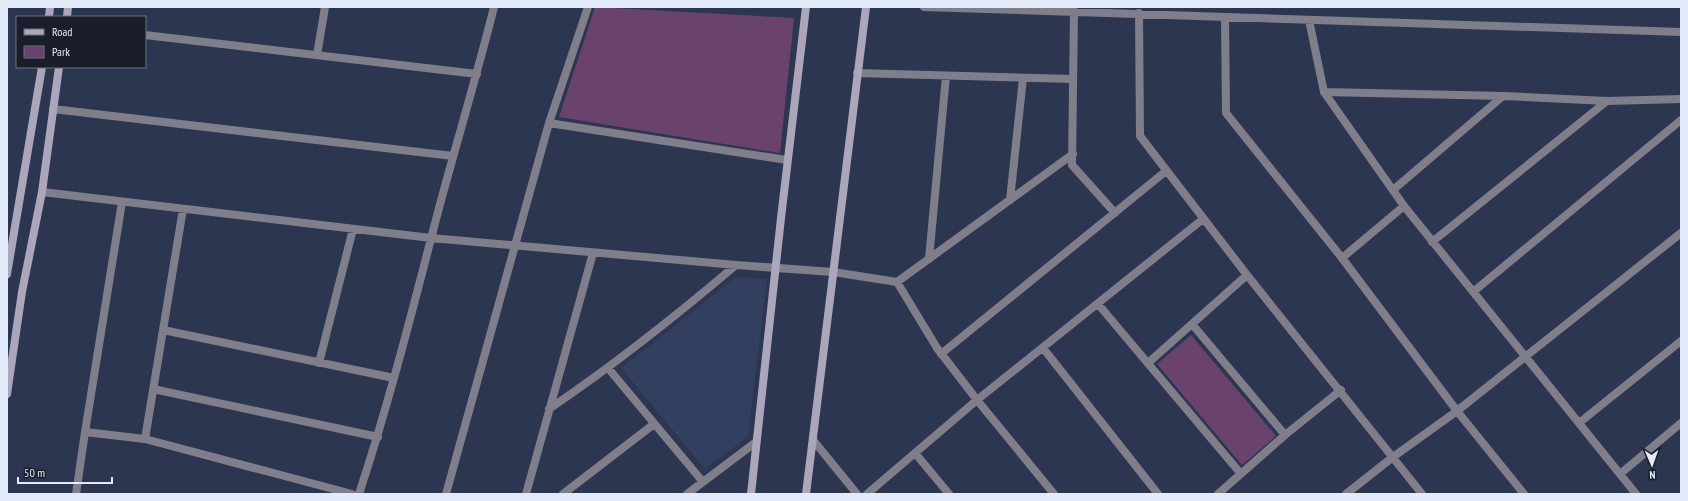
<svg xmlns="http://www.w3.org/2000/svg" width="1688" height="501" viewBox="0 0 1688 501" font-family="'PT Sans Narrow',sans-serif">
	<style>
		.built { fill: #333f5f }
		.green { fill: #6a436d }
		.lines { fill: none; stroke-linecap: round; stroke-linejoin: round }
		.street { stroke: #817e8c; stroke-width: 8 }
		.secondary { stroke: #aba6bc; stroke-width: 8 }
	</style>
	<rect width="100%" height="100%" fill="#2c3650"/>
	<path class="built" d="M 736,277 L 767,279 L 748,437 L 705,469 L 621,368 Z"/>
	<path class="green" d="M 595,7 L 794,18 L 780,153 L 559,117 Z
		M 1191,335 L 1276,436 L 1242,465 L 1157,364 Z"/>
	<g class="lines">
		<path class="street" d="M 924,7 L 1681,32
			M 1074,11 L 1072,165 L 1115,213
			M 1139,13 L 1140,136 L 1247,275 L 1422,494
			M 1225,18 L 1226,113 L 1342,258 L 1457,411 L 1524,494
			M 1309,20 L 1324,92 L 1404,206 L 1636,494
			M 145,35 L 477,74
			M 317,55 L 325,7
			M 857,73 L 1073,79
			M 1324,92 L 1503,96
			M 53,109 L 453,156
			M 549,123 L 588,7
			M 1393,190 L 1503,96 L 1607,101 L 1681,99
			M 42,192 L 431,238 L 736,265 L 833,272 L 897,282 L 1073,154
			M 1010,200 L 1023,78
			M 1432,242 L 1607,101
			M 1342,258 L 1404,206
			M 929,259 L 946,76
			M 897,282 L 937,348 L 977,400 L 1054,494
			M 1473,292 L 1681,120
			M 1098,304 L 1241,474
			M 1192,324 L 1285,435
			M 163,330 L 394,378
			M 1043,348 L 1158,494
			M 941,354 L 1166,171
			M 319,363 L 353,229
			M 1148,363 L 1247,275
			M 608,368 L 703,482
			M 153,389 L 378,437
			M 549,409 C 614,365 676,316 736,265
			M 1579,423 L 1681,341
			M 85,432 L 145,439 L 352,494
			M 145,439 L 183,209
			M 813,440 L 857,494
			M 915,453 L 949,494
			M 1620,474 L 1681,423
			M 76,494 L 85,432 L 122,202
			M 359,494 C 390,400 414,304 439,208 C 457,141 477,75 494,7
			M 446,494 L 549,123 L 787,160
			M 526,494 L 593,253
			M 563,494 L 654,424
			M 687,494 L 756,442
			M 867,494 L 977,400 L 1203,219
			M 1218,494 L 1285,435 L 1341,390
			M 1346,494 L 1393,457 L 1457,411 L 1681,233"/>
		<path class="secondary" d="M 49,17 L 50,7
			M 67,17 L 68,7
			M 7,274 L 42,67
			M 7,394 L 22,292 L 42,192 L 59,67
			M 751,494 L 781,218 L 806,7
			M 806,494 L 866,7"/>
	</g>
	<rect width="1688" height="501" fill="none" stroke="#e3eafa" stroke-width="16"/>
	<rect x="16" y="16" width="130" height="52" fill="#1a1e2a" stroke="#6a707d"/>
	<rect x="24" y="29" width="20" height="6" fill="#aba6bc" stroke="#6a707d"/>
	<text x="52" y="36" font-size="12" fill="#e3eafa">Road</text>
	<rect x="24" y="46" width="20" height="12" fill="#6a436d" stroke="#6a707d"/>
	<text x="52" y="56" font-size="12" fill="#e3eafa">Park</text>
	<g transform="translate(1652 465) rotate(178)" stroke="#1a1e2a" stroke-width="3" paint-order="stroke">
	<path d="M0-3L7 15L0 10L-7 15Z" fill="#e3eafa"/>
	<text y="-6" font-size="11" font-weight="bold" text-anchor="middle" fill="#e3eafa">N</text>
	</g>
	<path d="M18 477v6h94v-6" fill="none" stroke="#e3eafa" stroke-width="2"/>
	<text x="24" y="477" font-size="12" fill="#e3eafa" stroke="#1a1e2a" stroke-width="3" paint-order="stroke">50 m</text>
</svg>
